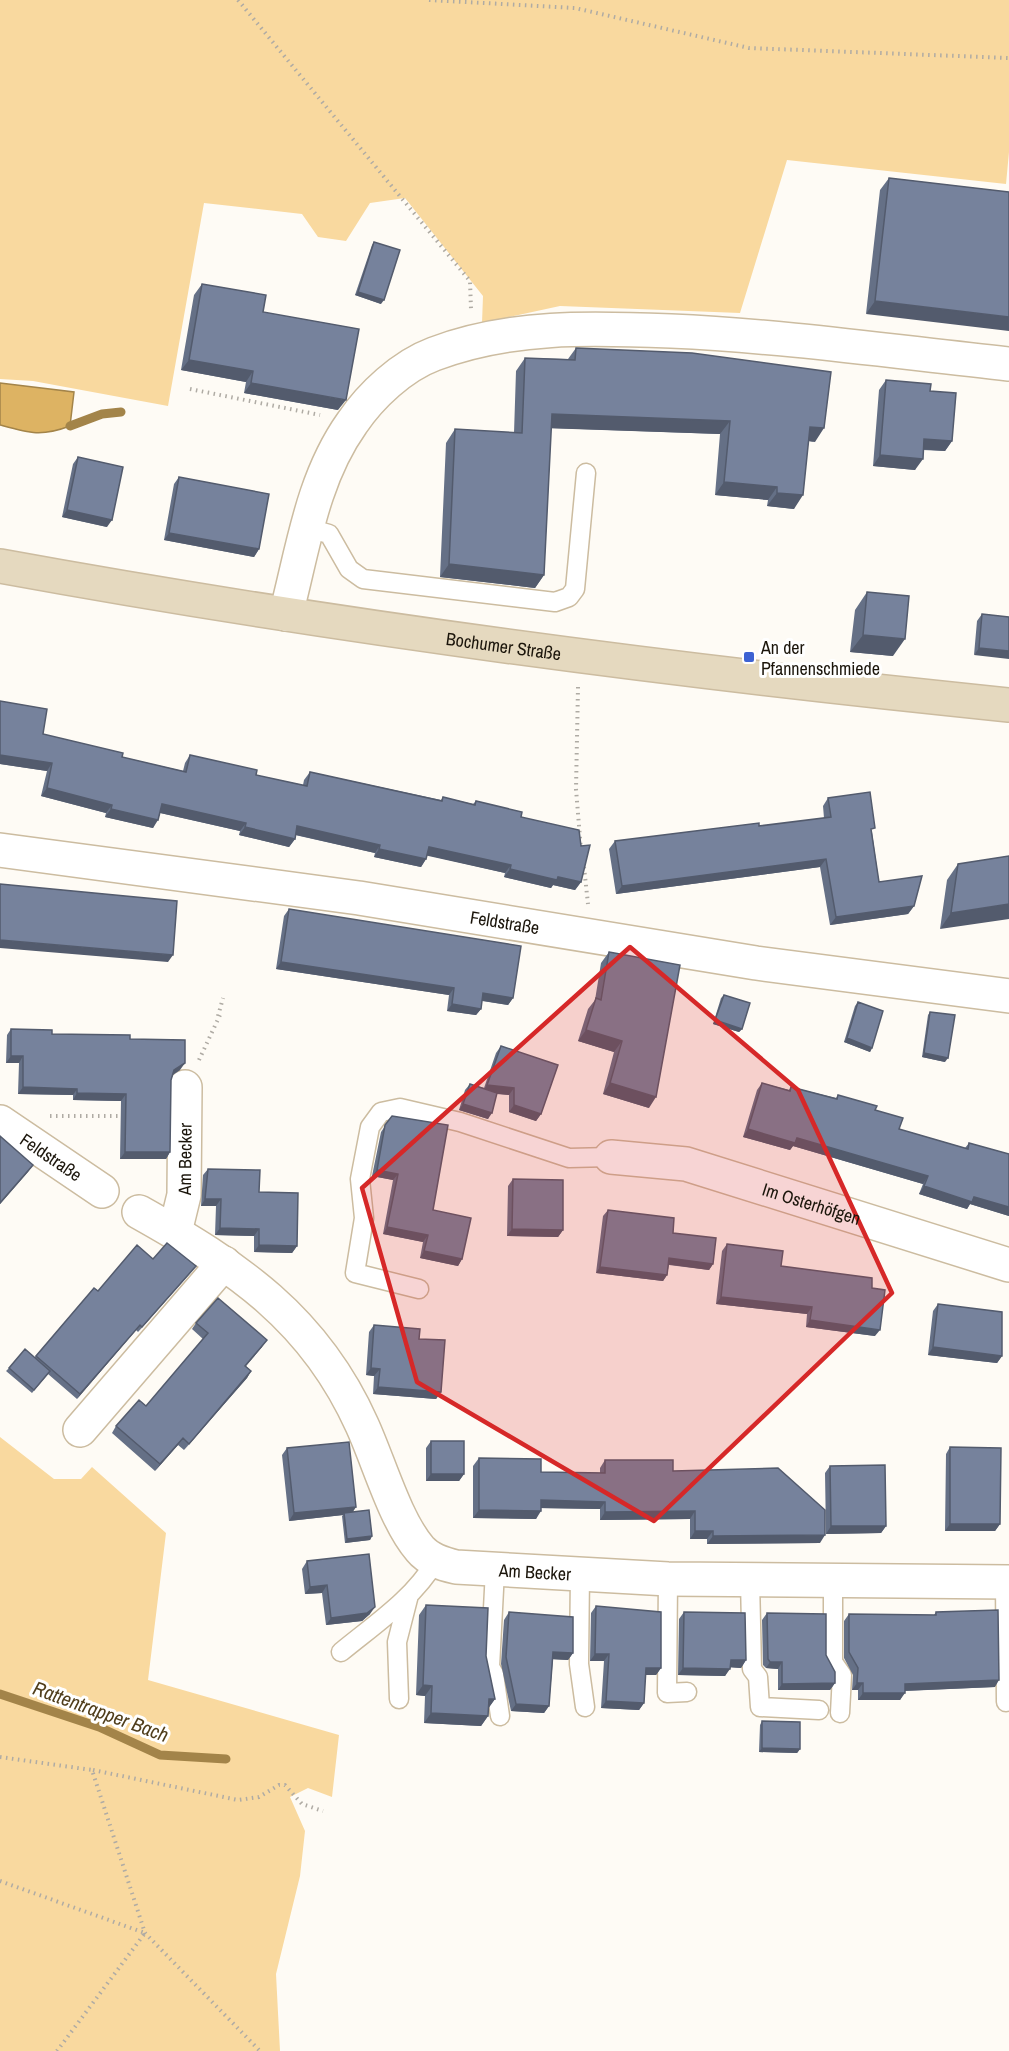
<svg xmlns="http://www.w3.org/2000/svg" width="1009" height="2051" viewBox="0 0 1009 2051" font-family="'Archivo Narrow',sans-serif">
	<style>
		.green { fill: #f9d99f }
		.water { fill: #ddb363; stroke: #a38449; stroke-width: 1.5 }
		.lines { fill: none; stroke-linecap: round; stroke-linejoin: round }
		.stream { stroke: #a38449; stroke-width: 9 }
		.service-casing { stroke: #ccbca0; stroke-width: 21 }
		.minor-casing { stroke: #ccbca0; stroke-width: 36 }
		.secondary-casing { stroke: #ccbca0; stroke-width: 36 }
		.path { stroke: #afaba4; stroke-width: 4; stroke-dasharray: 1.5 4.5; stroke-linecap: butt }
		.service { stroke: #fff; stroke-width: 18 }
		.minor { stroke: #fff; stroke-width: 33 }
		.secondary { stroke: #e5d9bf; stroke-width: 33 }
		.wall { fill: #657086 }
		.shaded-wall { fill: #535b6d }
		.building { fill: #76829c; stroke: #535b6d; stroke-width: 1.5 }
		.marked { fill: #d62828; fill-opacity: 0.2; stroke: #d62828; stroke-width: 4.5; stroke-linejoin: round }
		.poi-dot { fill: #3d62d3; stroke: #fff; stroke-width: 2 }
		.labels { text-anchor: middle; dominant-baseline: central; stroke-width: 6; stroke-linejoin: round; paint-order: stroke }
		.street-label { font-size: 18px; fill: #1b150b; stroke: #fff }
		.poi-label { font-size: 18px; fill: #1b150b; stroke: #fff; text-anchor: start }
		.water-label { font-size: 20px; font-style: italic; fill: #503e1c; stroke: #fff }
	</style>
	<rect width="100%" height="100%" fill="#fefbf5"/>
	<path class="green" d="M 0,0 L 1009,0 L 1009,152 L 1006,184 L 787,160 L 740,313 L 560,306 L 482,323 L 483,296 L 405,198 L 370,203 L 346,241 L 318,237 L 302,214 L 204,203 L 168,406 L 33,381 L 0,379 Z
		M 0,1437 L 54,1479 L 81,1479 L 92,1467 L 166,1533 L 148,1680 L 339,1735 L 332,1797 L 308,1788 L 290,1797 L 305,1831 L 300,1876 L 276,1974 L 280,2051 L 0,2051 Z"/>
	<path class="water" d="M 0,383 L 74,392 L 70,426 C 41,437 29,433 0,425 Z"/>
	<g class="lines">
		<path class="stream" d="M 70,426 L 102,414 L 121,412
			M 0,1694 L 99,1727 L 160,1755 L 226,1759"/>
		<defs>
			<path id="service" d="M 308,528 L 329,534 L 349,569 L 363,579 L 555,602 L 569,597 L 575,589 L 586,473
				M 419,1289 L 355,1273 L 364,1218 L 360,1179 L 370,1127 L 381,1112 L 400,1108 L 460,1122 L 569,1158 L 611,1157
				M 495,1570 L 490,1667 L 494,1674 L 500,1716
				M 580,1573 L 579,1664 L 585,1707
				M 668,1579 L 667,1693 L 687,1692
				M 750,1580 L 752,1669 L 758,1677 L 760,1707 L 819,1710
				M 833,1581 L 833,1662 L 842,1675 L 840,1713
				M 1005,1582 L 1006,1702
				M 341,1652 C 375,1624 413,1599 435,1562
				M 399,1699 L 397,1642 L 409,1595"/>
			<g id="minor">
				<path d="M 286,614 C 303,549 312,479 352,423 C 371,395 402,366 434,354 C 510,325 591,328 671,331 C 784,336 896,352 1009,364"/>
				<path id="s1" d="M 0,850 L 359,898 L 756,963 L 1009,996"/>
				<path id="s2" d="M 0,1122 L 102,1191"/>
				<path id="s3" d="M 611,1157 L 686,1164 L 1009,1265"/>
				<path id="s4" d="M 139,1212 C 237,1267 314,1318 362,1425 C 379,1462 395,1520 420,1549 C 429,1560 443,1564 456,1567 L 668,1579 L 1009,1582"/>
				<path id="s5" d="M 175,1232 L 184,1195 L 185,1087"/>
				<path d="M 80,1430 L 224,1263"/>
			</g>
			<g id="secondary">
				<path id="s6" d="M 0,566 C 334,627 671,671 1009,705"/>
			</g>
		</defs>
		<use href="#service" class="service-casing"/>
		<use href="#minor" class="minor-casing"/>
		<use href="#secondary" class="secondary-casing"/>
		<path class="path" d="M 238,0 L 470,281 L 471,309
			M 429,0 L 575,8 L 749,48 L 1009,58
			M 190,389 L 320,415
			M 578,687 L 576,789 L 581,850
			M 584,867 L 588,904
			M 218,1016 L 223,998
			M 199,1060 L 220,1015
			M 50,1116 L 124,1116
			M 0,1757 L 92,1770 L 145,1933 L 260,2051
			M 93,1770 L 238,1800 L 259,1797 L 279,1785 L 285,1785 L 302,1804 L 323,1811
			M 0,1881 L 145,1933 L 57,2051"/>
		<use href="#service" class="service"/>
		<use href="#minor" class="minor"/>
		<use href="#secondary" class="secondary"/>
	</g>
	<path class="wall" d="M 889,178 L 1009,192 L 866,314 L 880,190 Z
		M 374,242 L 381,304 L 355,295 L 372,245 Z
		M 202,284 L 263,312 L 338,410 L 244,393 L 246,382 L 181,370 L 194,295 Z
		M 576,348 L 815,442 L 809,441 L 794,509 L 767,506 L 768,500 L 715,495 L 720,434 L 551,428 L 544,575 L 535,588 L 440,577 L 446,443 L 455,429 L 514,433 L 516,371 L 525,358 L 568,359 Z
		M 886,380 L 930,391 L 952,441 L 945,451 L 923,450 L 915,470 L 873,466 L 879,390 Z
		M 78,457 L 107,527 L 62,517 L 73,464 Z
		M 179,477 L 259,549 L 254,557 L 164,540 L 174,484 Z
		M 867,592 L 893,656 L 850,652 L 855,610 Z
		M 982,614 L 1009,617 L 974,655 L 977,621 Z
		M 0,701 L 43,734 L 122,757 L 183,771 L 185,763 L 190,755 L 256,775 L 303,785 L 304,780 L 310,772 L 441,800 L 443,797 L 473,804 L 476,801 L 521,817 L 581,882 L 575,890 L 553,885 L 551,888 L 504,877 L 505,873 L 427,855 L 426,859 L 421,867 L 374,857 L 375,853 L 295,835 L 295,839 L 289,847 L 239,835 L 240,831 L 160,813 L 153,828 L 105,817 L 106,813 L 41,796 L 47,771 L 0,764 Z
		M 828,798 L 872,832 L 879,882 L 914,906 L 908,914 L 830,925 L 820,867 L 616,894 L 609,849 L 615,841 L 759,826 L 824,818 L 823,806 Z
		M 1009,856 L 940,929 L 947,880 L 958,864 Z
		M 289,909 L 513,998 L 508,1005 L 482,1001 L 481,1009 L 476,1015 L 447,1011 L 449,995 L 276,969 L 284,916 Z
		M 609,952 L 649,1108 L 603,1094 L 614,1052 L 578,1041 L 588,1009 L 595,1000 L 601,963 Z
		M 724,995 L 742,1029 L 739,1032 L 713,1024 L 721,998 Z
		M 858,1002 L 872,1048 L 870,1052 L 844,1042 L 855,1006 Z
		M 930,1012 L 945,1062 L 922,1057 L 928,1015 Z
		M 11,1029 L 52,1034 L 130,1039 L 180,1070 L 173,1075 L 171,1080 L 170,1152 L 166,1159 L 120,1159 L 121,1101 L 73,1100 L 73,1095 L 18,1094 L 19,1063 L 6,1063 L 7,1035 Z
		M 501,1046 L 541,1114 L 536,1121 L 509,1112 L 509,1095 L 496,1094 L 488,1119 L 459,1110 L 465,1090 L 470,1084 L 484,1088 L 496,1053 Z
		M 762,1083 L 789,1090 L 791,1087 L 836,1098 L 838,1095 L 875,1110 L 899,1129 L 965,1148 L 969,1143 L 1009,1154 L 1009,1216 L 970,1204 L 967,1209 L 919,1194 L 923,1184 L 793,1146 L 790,1150 L 743,1137 L 757,1090 Z
		M 392,1116 L 433,1210 L 462,1259 L 458,1266 L 420,1258 L 423,1242 L 383,1234 L 393,1180 L 372,1176 L 381,1132 Z
		M 208,1169 L 259,1192 L 297,1246 L 292,1253 L 254,1252 L 254,1236 L 215,1235 L 216,1206 L 201,1206 L 203,1175 Z
		M 513,1179 L 563,1230 L 558,1237 L 507,1236 L 508,1186 Z
		M 608,1210 L 673,1233 L 713,1264 L 709,1270 L 669,1265 L 667,1275 L 663,1281 L 596,1273 L 603,1216 Z
		M 727,1244 L 781,1266 L 872,1288 L 875,1336 L 806,1327 L 807,1314 L 716,1304 L 722,1251 Z
		M 153,1259 L 192,1271 L 138,1332 L 136,1330 L 77,1399 L 48,1374 L 32,1393 L 6,1371 L 9,1368 L 34,1358 L 94,1288 L 98,1291 Z
		M 938,1304 L 1002,1356 L 997,1363 L 928,1355 L 933,1311 Z
		M 196,1323 L 262,1347 L 246,1366 L 251,1371 L 247,1378 L 184,1450 L 178,1445 L 155,1471 L 112,1433 L 116,1426 L 146,1406 L 203,1339 L 192,1329 Z
		M 374,1325 L 419,1339 L 441,1392 L 436,1399 L 373,1394 L 374,1376 L 366,1375 L 369,1332 Z
		M 431,1441 L 464,1474 L 459,1481 L 426,1481 L 426,1448 Z
		M 950,1447 L 1000,1524 L 995,1531 L 945,1531 L 946,1454 Z
		M 287,1448 L 353,1512 L 372,1536 L 370,1540 L 345,1543 L 342,1516 L 343,1515 L 289,1521 L 282,1455 Z
		M 479,1458 L 541,1472 L 600,1473 L 600,1468 L 605,1460 L 673,1471 L 820,1543 L 707,1544 L 707,1539 L 690,1539 L 690,1519 L 600,1520 L 600,1509 L 541,1508 L 536,1519 L 473,1518 L 473,1466 Z
		M 830,1466 L 886,1526 L 881,1533 L 826,1534 L 825,1473 Z
		M 307,1561 L 370,1614 L 362,1621 L 326,1625 L 322,1593 L 305,1594 L 302,1569 Z
		M 426,1605 L 486,1656 L 495,1699 L 488,1708 L 488,1716 L 481,1726 L 424,1723 L 425,1696 L 416,1695 L 419,1615 Z
		M 596,1606 L 661,1668 L 656,1675 L 645,1675 L 644,1703 L 639,1710 L 601,1708 L 604,1661 L 590,1661 L 591,1613 Z
		M 509,1612 L 573,1653 L 568,1660 L 553,1659 L 549,1706 L 544,1713 L 511,1711 L 501,1664 L 504,1620 Z
		M 684,1612 L 746,1660 L 741,1668 L 730,1667 L 725,1676 L 678,1675 L 679,1619 Z
		M 936,1612 L 995,1687 L 905,1691 L 900,1700 L 858,1700 L 858,1690 L 852,1690 L 853,1675 L 844,1658 L 844,1621 L 849,1614 L 934,1615 Z
		M 767,1613 L 826,1655 L 835,1683 L 830,1690 L 778,1690 L 778,1669 L 766,1668 L 763,1665 L 762,1620 Z
		M 762,1721 L 800,1749 L 797,1753 L 759,1752 L 760,1725 Z"/>
	<path class="shaded-wall" d="M 358,292 L 384,300 L 381,304 L 355,295 Z
		M 875,301 L 1009,317 L 1009,331 L 866,314 Z
		M 189,360 L 253,371 L 246,382 L 181,370 Z
		M 251,383 L 346,400 L 338,410 L 244,393 Z
		M 552,414 L 730,421 L 720,434 L 543,428 Z
		M 810,427 L 824,428 L 815,442 L 801,440 Z
		M 924,439 L 952,441 L 945,451 L 917,449 Z
		M 880,455 L 923,459 L 915,470 L 873,466 Z
		M 724,482 L 777,487 L 768,500 L 715,495 Z
		M 777,493 L 803,495 L 794,509 L 767,506 Z
		M 67,510 L 112,520 L 107,527 L 62,517 Z
		M 169,533 L 259,549 L 254,557 L 164,540 Z
		M 449,564 L 544,575 L 535,588 L 440,577 Z
		M 863,635 L 905,639 L 893,656 L 850,652 Z
		M 979,648 L 1009,651 L 1009,659 L 974,655 Z
		M 0,755 L 52,763 L 47,771 L 0,764 Z
		M 47,788 L 112,805 L 106,813 L 41,796 Z
		M 162,804 L 246,823 L 240,831 L 156,812 Z
		M 111,809 L 158,820 L 153,828 L 105,817 Z
		M 297,826 L 380,845 L 375,853 L 292,834 Z
		M 245,827 L 295,839 L 289,847 L 239,835 Z
		M 429,847 L 511,865 L 505,873 L 424,855 Z
		M 379,849 L 426,859 L 421,867 L 374,857 Z
		M 826,859 L 820,867 L 616,894 L 622,886 Z
		M 510,869 L 558,877 L 581,882 L 575,890 L 553,885 L 551,888 L 504,877 Z
		M 1009,904 L 1009,919 L 940,929 L 951,913 Z
		M 914,906 L 908,914 L 830,925 L 836,917 Z
		M 0,940 L 173,955 L 168,962 L 0,948 Z
		M 281,962 L 454,988 L 449,995 L 276,969 Z
		M 483,993 L 513,998 L 508,1005 L 478,1000 Z
		M 452,1004 L 481,1009 L 476,1015 L 447,1011 Z
		M 715,1020 L 742,1029 L 739,1032 L 713,1024 Z
		M 586,1030 L 622,1041 L 614,1052 L 578,1041 Z
		M 847,1038 L 872,1048 L 870,1052 L 844,1042 Z
		M 924,1053 L 948,1058 L 945,1062 L 922,1057 Z
		M 11,1056 L 23,1056 L 19,1063 L 6,1063 Z
		M 185,1063 L 180,1070 L 169,1077 L 174,1070 Z
		M 610,1083 L 656,1097 L 649,1108 L 603,1094 Z
		M 487,1085 L 514,1088 L 509,1095 L 482,1092 Z
		M 23,1087 L 77,1089 L 73,1095 L 18,1094 Z
		M 77,1093 L 126,1094 L 121,1101 L 73,1100 Z
		M 463,1104 L 492,1113 L 488,1119 L 459,1110 Z
		M 514,1105 L 541,1114 L 536,1121 L 509,1112 Z
		M 748,1129 L 797,1138 L 928,1176 L 923,1184 L 793,1146 L 790,1150 L 743,1137 Z
		M 125,1152 L 170,1152 L 166,1159 L 120,1159 Z
		M 33,1165 L 28,1172 L 0,1204 L 0,1203 Z
		M 377,1170 L 398,1174 L 393,1180 L 372,1176 Z
		M 924,1186 L 974,1197 L 1009,1207 L 1009,1216 L 970,1204 L 967,1209 L 919,1194 Z
		M 205,1199 L 221,1199 L 216,1206 L 201,1206 Z
		M 387,1227 L 428,1235 L 423,1242 L 383,1234 Z
		M 220,1228 L 259,1229 L 254,1236 L 215,1235 Z
		M 512,1229 L 563,1230 L 558,1237 L 507,1236 Z
		M 259,1245 L 297,1246 L 292,1253 L 254,1252 Z
		M 424,1251 L 462,1259 L 458,1266 L 420,1258 Z
		M 669,1258 L 713,1264 L 709,1270 L 665,1264 Z
		M 196,1266 L 192,1271 L 138,1332 L 142,1327 Z
		M 600,1267 L 667,1275 L 663,1281 L 596,1273 Z
		M 721,1297 L 812,1307 L 807,1314 L 716,1304 Z
		M 810,1320 L 880,1330 L 875,1336 L 806,1327 Z
		M 140,1325 L 136,1330 L 77,1399 L 80,1394 Z
		M 267,1340 L 262,1347 L 240,1372 L 245,1366 Z
		M 933,1347 L 1002,1356 L 997,1363 L 928,1355 Z
		M 371,1368 L 380,1369 L 374,1376 L 366,1375 Z
		M 251,1371 L 247,1378 L 184,1450 L 189,1444 Z
		M 378,1387 L 441,1392 L 436,1399 L 373,1394 Z
		M 183,1438 L 178,1445 L 155,1471 L 160,1464 Z
		M 431,1474 L 464,1474 L 459,1481 L 426,1481 Z
		M 541,1500 L 605,1502 L 600,1509 L 536,1508 Z
		M 356,1507 L 351,1515 L 344,1513 L 343,1515 L 289,1521 L 294,1513 Z
		M 479,1510 L 541,1511 L 536,1519 L 473,1518 Z
		M 695,1511 L 690,1519 L 600,1520 L 605,1512 Z
		M 950,1524 L 1000,1524 L 995,1531 L 945,1531 Z
		M 831,1526 L 886,1526 L 881,1533 L 826,1534 Z
		M 695,1531 L 713,1531 L 707,1539 L 690,1539 Z
		M 825,1535 L 820,1543 L 707,1544 L 713,1536 Z
		M 372,1536 L 370,1540 L 345,1543 L 347,1539 Z
		M 327,1585 L 322,1593 L 305,1594 L 310,1587 Z
		M 375,1607 L 370,1614 L 362,1621 L 326,1625 L 331,1618 Z
		M 553,1652 L 573,1653 L 568,1660 L 548,1659 Z
		M 595,1654 L 609,1654 L 604,1661 L 590,1661 Z
		M 731,1660 L 746,1660 L 741,1668 L 725,1667 Z
		M 770,1662 L 782,1662 L 778,1669 L 766,1668 Z
		M 646,1668 L 661,1668 L 656,1675 L 641,1675 Z
		M 683,1668 L 730,1669 L 725,1676 L 678,1675 Z
		M 999,1680 L 995,1687 L 900,1691 L 905,1684 Z
		M 835,1683 L 830,1690 L 778,1690 L 782,1684 Z
		M 857,1683 L 863,1683 L 858,1690 L 852,1690 Z
		M 423,1685 L 432,1686 L 425,1696 L 416,1695 Z
		M 863,1693 L 905,1693 L 900,1700 L 858,1700 Z
		M 489,1699 L 495,1699 L 488,1709 Z
		M 606,1701 L 644,1703 L 639,1710 L 601,1708 Z
		M 516,1704 L 549,1706 L 544,1713 L 511,1711 Z
		M 431,1713 L 488,1716 L 481,1726 L 424,1723 Z
		M 762,1748 L 800,1749 L 797,1753 L 759,1752 Z"/>
	<path class="building" d="M 889,178 L 1009,192 L 1009,317 L 875,301 Z
		M 374,242 L 400,250 L 384,300 L 358,292 Z
		M 202,284 L 266,295 L 263,312 L 359,329 L 346,400 L 251,383 L 253,371 L 189,360 Z
		M 576,348 L 692,353 L 831,372 L 824,428 L 810,427 L 803,495 L 777,493 L 777,487 L 724,482 L 730,421 L 552,414 L 544,575 L 449,564 L 455,429 L 522,433 L 525,358 L 575,360 Z
		M 886,380 L 931,384 L 930,391 L 956,393 L 952,441 L 924,439 L 923,459 L 880,455 Z
		M 78,457 L 123,467 L 112,520 L 67,510 Z
		M 179,477 L 269,494 L 259,549 L 169,533 Z
		M 867,592 L 909,596 L 905,639 L 863,635 Z
		M 982,614 L 1009,617 L 1009,651 L 979,648 Z
		M 0,701 L 47,709 L 43,734 L 123,753 L 122,757 L 186,772 L 190,755 L 257,770 L 256,775 L 307,786 L 310,772 L 442,801 L 443,797 L 475,805 L 476,801 L 522,812 L 521,817 L 579,830 L 581,846 L 590,845 L 581,882 L 558,877 L 557,880 L 510,869 L 511,865 L 429,847 L 426,859 L 379,849 L 380,845 L 297,826 L 295,839 L 245,827 L 246,823 L 162,804 L 158,820 L 111,809 L 112,805 L 47,788 L 52,763 L 0,755 Z
		M 870,792 L 875,828 L 871,829 L 879,882 L 922,876 L 914,906 L 836,917 L 826,859 L 622,886 L 615,841 L 759,823 L 759,826 L 831,817 L 828,798 Z
		M 1009,856 L 1009,904 L 951,913 L 958,864 Z
		M 0,884 L 177,901 L 173,955 L 0,940 Z
		M 289,909 L 521,946 L 513,998 L 483,993 L 481,1009 L 452,1004 L 454,988 L 281,962 Z
		M 609,952 L 680,965 L 656,1097 L 610,1083 L 622,1041 L 586,1030 L 596,998 L 601,1000 Z
		M 724,995 L 750,1003 L 742,1029 L 715,1020 Z
		M 858,1002 L 883,1011 L 872,1048 L 847,1038 Z
		M 930,1012 L 955,1015 L 948,1058 L 924,1053 Z
		M 11,1029 L 52,1030 L 52,1034 L 130,1035 L 130,1039 L 185,1040 L 185,1063 L 174,1070 L 171,1080 L 170,1152 L 125,1152 L 126,1094 L 77,1093 L 77,1089 L 23,1087 L 23,1056 L 11,1056 Z
		M 501,1046 L 558,1065 L 541,1114 L 514,1105 L 514,1088 L 487,1085 Z
		M 762,1083 L 790,1091 L 791,1087 L 837,1099 L 838,1095 L 877,1106 L 875,1110 L 903,1118 L 899,1129 L 968,1149 L 969,1143 L 1009,1154 L 1009,1207 L 974,1197 L 972,1202 L 924,1186 L 928,1176 L 797,1138 L 795,1143 L 748,1129 Z
		M 470,1084 L 497,1093 L 492,1113 L 463,1104 Z
		M 392,1116 L 448,1125 L 433,1210 L 471,1218 L 462,1259 L 424,1251 L 428,1235 L 387,1227 L 398,1174 L 377,1170 L 385,1125 Z
		M 0,1136 L 33,1165 L 0,1203 Z
		M 208,1169 L 260,1170 L 259,1192 L 298,1193 L 297,1246 L 259,1245 L 259,1229 L 220,1228 L 221,1199 L 205,1199 Z
		M 513,1179 L 563,1180 L 563,1230 L 512,1229 Z
		M 608,1210 L 674,1218 L 673,1233 L 716,1238 L 713,1264 L 669,1258 L 667,1275 L 600,1267 Z
		M 167,1243 L 196,1266 L 142,1327 L 140,1325 L 80,1394 L 36,1356 L 94,1288 L 98,1291 L 137,1245 L 153,1259 Z
		M 727,1244 L 783,1251 L 781,1266 L 872,1278 L 872,1288 L 885,1290 L 880,1330 L 810,1320 L 812,1307 L 721,1297 Z
		M 218,1298 L 267,1340 L 245,1366 L 251,1371 L 212,1417 L 189,1444 L 183,1438 L 160,1464 L 116,1426 L 139,1400 L 146,1406 L 208,1333 L 196,1323 Z
		M 938,1304 L 1002,1312 L 1002,1356 L 933,1347 Z
		M 374,1325 L 420,1329 L 419,1339 L 445,1340 L 441,1392 L 378,1387 L 380,1369 L 371,1368 Z
		M 25,1349 L 50,1371 L 34,1390 L 9,1368 Z
		M 431,1441 L 464,1441 L 464,1474 L 431,1474 Z
		M 349,1442 L 356,1507 L 294,1513 L 287,1448 Z
		M 950,1447 L 1001,1448 L 1000,1524 L 950,1524 Z
		M 479,1458 L 541,1459 L 541,1472 L 605,1473 L 605,1460 L 673,1460 L 673,1471 L 778,1468 L 825,1510 L 825,1535 L 713,1536 L 713,1531 L 695,1531 L 695,1511 L 605,1512 L 605,1502 L 541,1500 L 541,1511 L 479,1510 Z
		M 885,1465 L 886,1526 L 831,1526 L 830,1466 Z
		M 369,1510 L 372,1536 L 347,1539 L 344,1513 Z
		M 369,1554 L 375,1607 L 367,1613 L 331,1618 L 327,1585 L 310,1587 L 307,1561 Z
		M 426,1605 L 488,1608 L 486,1656 L 495,1699 L 489,1699 L 488,1716 L 431,1713 L 432,1686 L 423,1685 Z
		M 596,1606 L 661,1612 L 661,1668 L 646,1668 L 644,1703 L 606,1701 L 609,1654 L 595,1654 Z
		M 998,1610 L 999,1680 L 905,1684 L 905,1693 L 863,1693 L 863,1683 L 857,1683 L 858,1668 L 849,1652 L 849,1614 L 936,1615 L 936,1612 Z
		M 509,1612 L 573,1617 L 573,1653 L 553,1652 L 549,1706 L 516,1704 L 506,1657 Z
		M 684,1612 L 745,1613 L 746,1660 L 731,1660 L 730,1669 L 683,1668 Z
		M 767,1613 L 826,1614 L 826,1655 L 835,1672 L 835,1683 L 782,1684 L 782,1662 L 770,1662 L 768,1659 Z
		M 762,1721 L 800,1722 L 800,1749 L 762,1748 Z"/>
	<path class="marked" d="M 630,947 L 798,1090 L 892,1293 L 654,1521 L 417,1382 L 362,1188 Z"/>
	<rect class="poi-dot" x="743" y="651" width="12" height="12" rx="3"/>
	<g class="labels">
		<g class="street-label">
			<text stroke="none"><textPath href="#s6" startOffset="510">Bochumer Straße</textPath></text>
			<text stroke="none"><textPath href="#s1" startOffset="510">Feldstraße</textPath></text>
			<text stroke="none"><textPath href="#s2" startOffset="62">Feldstraße</textPath></text>
			<text stroke="none"><textPath href="#s5" startOffset="74">Am Becker</textPath></text>
			<text stroke="none"><textPath href="#s3" startOffset="207">Im Osterhöfgen</textPath></text>
			<text stroke="none"><textPath href="#s4" startOffset="572">Am Becker</textPath></text>
		</g>
		<g class="poi-label">
			<text x="761" y="647">An der<tspan x="761" dy="21">Pfannenschmiede</tspan></text>
		</g>
		<g class="water-label">
			<text transform="translate(101 1711) rotate(20)">Rattentrapper Bach</text>
		</g>
	</g>
</svg>
